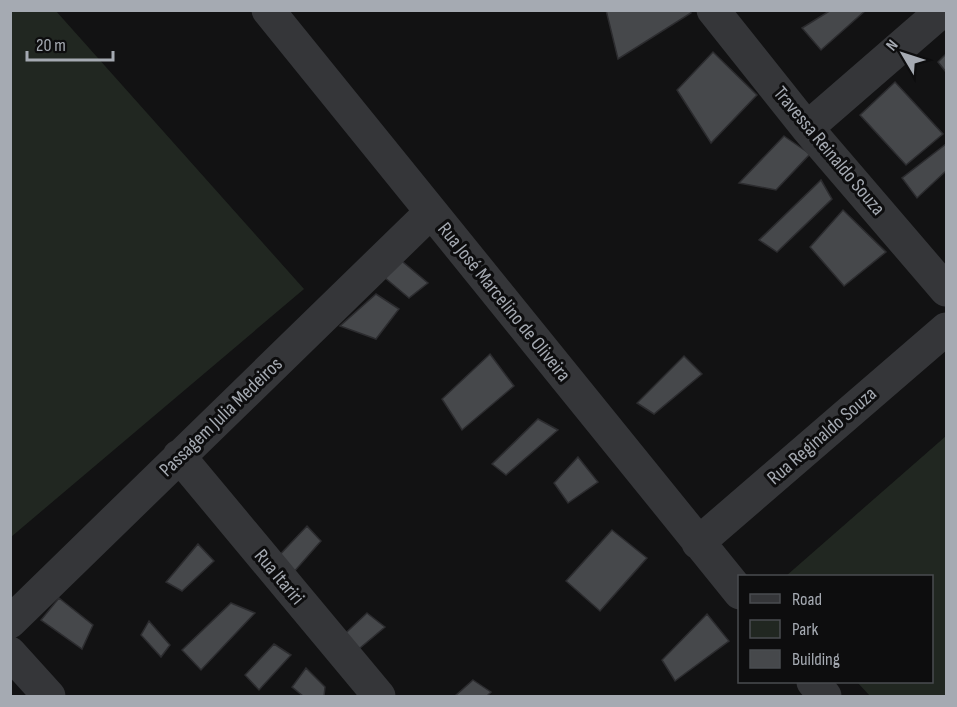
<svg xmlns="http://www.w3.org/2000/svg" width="957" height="707" viewBox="0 0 957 707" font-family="'Sofia Sans Condensed',sans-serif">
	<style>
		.green { fill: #212721 }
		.building { fill: #46484b; stroke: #2c2c2f; stroke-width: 1.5 }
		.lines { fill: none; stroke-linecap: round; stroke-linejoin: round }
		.minor { stroke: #353639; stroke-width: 33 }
		.labels { text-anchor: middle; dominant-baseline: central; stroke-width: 6; stroke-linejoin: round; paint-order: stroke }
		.street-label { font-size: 20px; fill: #a5aab2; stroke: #0d0d0e }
	</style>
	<rect width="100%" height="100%" fill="#121213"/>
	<path class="green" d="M 11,10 L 56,11 L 304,289 L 11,537 Z
		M 946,436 L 946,696 L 870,696 L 857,682 L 932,682 L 932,576 L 786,576 Z"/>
	<path class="building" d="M 606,10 L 690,10 L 691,13 L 618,59 Z
		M 831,10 L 866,10 L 821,50 L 802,28 Z
		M 713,52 L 757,95 L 711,143 L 677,90 Z
		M 946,54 L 946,72 L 938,62 Z
		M 895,82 L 943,134 L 906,165 L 860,115 Z
		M 784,136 L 810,154 L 776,190 L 739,183 Z
		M 946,144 L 946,171 L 917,198 L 902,178 Z
		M 821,180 L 832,199 L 777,252 L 759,240 Z
		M 843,210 L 886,252 L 844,286 L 810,247 Z
		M 391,252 L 428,283 L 409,298 L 384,277 Z
		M 376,294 L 399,309 L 376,339 L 340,326 Z
		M 490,354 L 514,386 L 462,430 L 442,399 Z
		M 684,356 L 702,374 L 654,414 L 637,403 Z
		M 538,419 L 558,430 L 506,475 L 492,464 Z
		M 578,457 L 598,482 L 568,503 L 554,483 Z
		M 307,526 L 321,541 L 293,573 L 270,565 Z
		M 612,530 L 647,558 L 600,611 L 566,581 Z
		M 198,544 L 214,561 L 182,591 L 166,582 Z
		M 59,598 L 93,625 L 82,649 L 41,620 Z
		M 231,603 L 255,613 L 201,670 L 182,650 Z
		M 367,613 L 385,627 L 360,648 L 334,644 Z
		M 707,614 L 729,641 L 675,681 L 662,660 Z
		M 149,621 L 170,645 L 161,657 L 141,635 Z
		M 274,644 L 291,655 L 259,690 L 245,675 Z
		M 306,668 L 325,687 L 324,696 L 303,696 L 292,687 Z
		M 473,680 L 491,692 L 487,696 L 455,696 Z"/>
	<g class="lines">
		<path class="minor" d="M 268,10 L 740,593
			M 713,10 L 807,128 L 946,290
			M 807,128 L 943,10
			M 179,456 L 379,696
			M 698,543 L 946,329
			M 10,622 L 431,212
			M 10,653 L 49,696
			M 813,682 L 825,696"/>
	</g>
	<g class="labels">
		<g class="street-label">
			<text transform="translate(829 151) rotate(50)">Travessa Reinaldo Souza</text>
			<text transform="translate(504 302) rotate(51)">Rua José Marcelino de Oliveira</text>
			<text transform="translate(221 417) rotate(-44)">Passagem Julia Medeiros</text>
			<text transform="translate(822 436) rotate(-41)">Rua Reginaldo Souza</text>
			<text transform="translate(279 577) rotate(50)">Rua Itariri</text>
		</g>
	</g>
	<rect width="957" height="707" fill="none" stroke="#a5aab2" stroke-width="24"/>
	<rect x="738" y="575" width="195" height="108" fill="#0d0d0e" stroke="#4a4c50" stroke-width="1.5"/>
	<rect x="750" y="594" width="30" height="9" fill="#353639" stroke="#4a4c50" stroke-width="1.5"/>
	<text x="792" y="605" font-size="18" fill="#a5aab2">Road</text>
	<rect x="750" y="620" width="30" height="18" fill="#212721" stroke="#4a4c50" stroke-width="1.5"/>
	<text x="792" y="635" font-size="18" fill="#a5aab2">Park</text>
	<rect x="750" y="650" width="30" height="18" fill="#46484b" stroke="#4a4c50" stroke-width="1.5"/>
	<text x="792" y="665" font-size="18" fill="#a5aab2">Building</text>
	<g transform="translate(903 54) rotate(309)" stroke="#0d0d0e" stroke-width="4.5" paint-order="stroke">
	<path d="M0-4.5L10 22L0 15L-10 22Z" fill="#a5aab2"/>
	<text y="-9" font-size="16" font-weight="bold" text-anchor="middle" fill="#a5aab2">N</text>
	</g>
	<path d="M27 51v9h86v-9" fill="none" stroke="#a5aab2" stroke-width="3"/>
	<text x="36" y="51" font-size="18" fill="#a5aab2" stroke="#0d0d0e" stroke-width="4.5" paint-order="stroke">20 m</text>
</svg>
